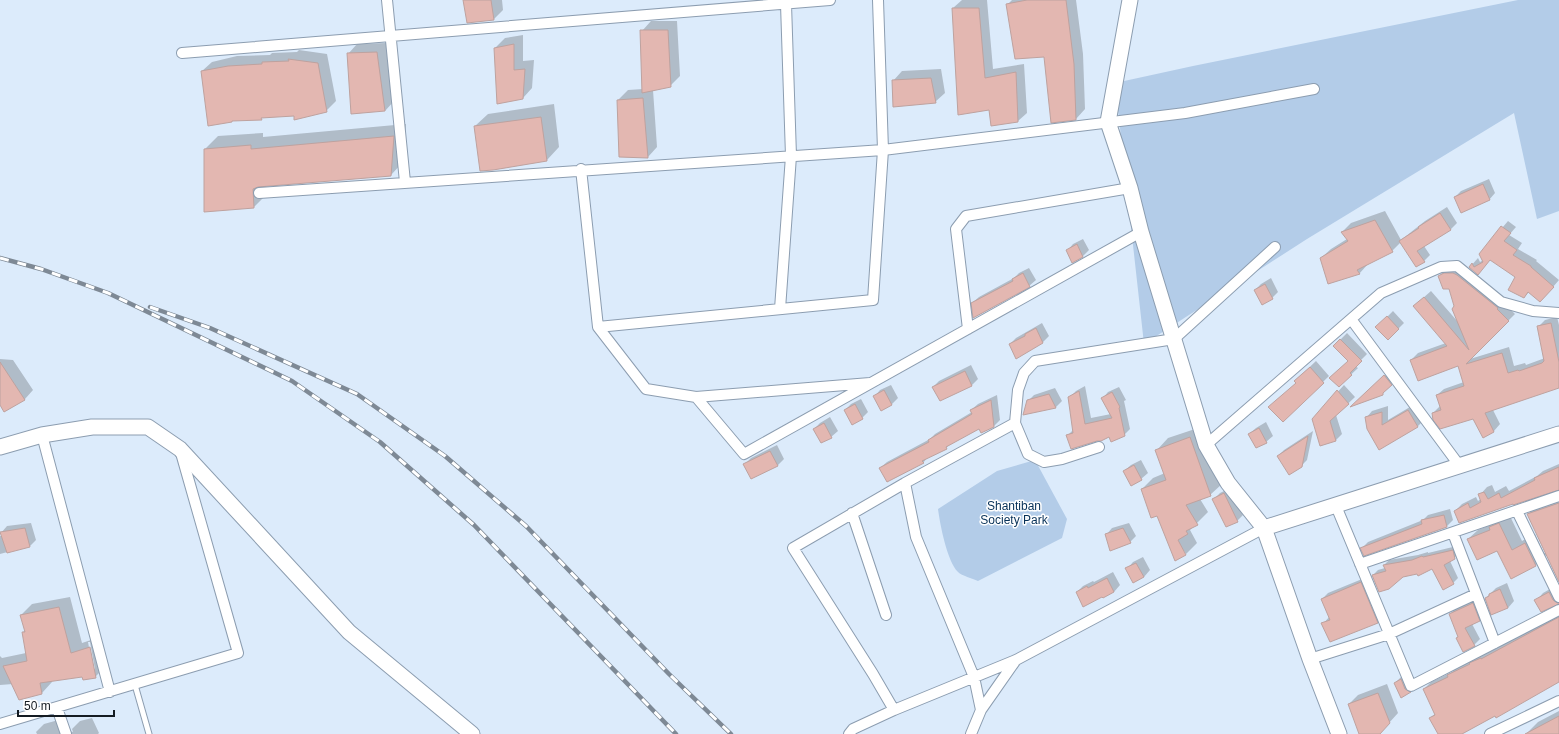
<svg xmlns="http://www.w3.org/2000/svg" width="1559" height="734" viewBox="0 0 1559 734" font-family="Arial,sans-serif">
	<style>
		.green { fill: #b3cce8 }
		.shadow { fill: #0003; fill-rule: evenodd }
		.building { fill: #e3b7b1; stroke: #bea29f }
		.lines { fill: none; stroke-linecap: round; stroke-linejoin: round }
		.lane-casing { stroke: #8c9db0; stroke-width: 7 }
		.street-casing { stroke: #8c9db0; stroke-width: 12 }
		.secondary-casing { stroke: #8c9db0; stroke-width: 17 }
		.lane { stroke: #fff; stroke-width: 5 }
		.street { stroke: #fff; stroke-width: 10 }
		.secondary { stroke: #fff; stroke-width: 15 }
		.rail-casing { stroke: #7e8995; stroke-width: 4.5 }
		.rail { stroke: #fff; stroke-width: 3; stroke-dasharray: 9; stroke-linecap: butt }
		.labels { text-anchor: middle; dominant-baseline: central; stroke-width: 3; stroke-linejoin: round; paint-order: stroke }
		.park-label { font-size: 12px; fill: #073158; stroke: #fff }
	</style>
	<rect width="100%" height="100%" fill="#dcebfb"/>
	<path class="green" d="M 1518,0 L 1559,0 L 1559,211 L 1537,219 L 1514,113 L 1307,239 L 1144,344 L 1115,83 L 1193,66 Z
		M 1035,460 L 1067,519 L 1062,538 L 978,581 C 972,578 962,576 958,572 C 947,561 940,524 938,509 L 997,471 Z"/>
	<path class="shadow" d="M 464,0 L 502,0 L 503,10 L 494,19 Z
		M 962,0 L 987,0 L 993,69 L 1024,64 L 1027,113 L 1018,121 L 992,125 L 990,109 L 953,8 Z
		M 1012,0 L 1076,0 L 1083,54 L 1085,109 L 1076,119 L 1045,56 L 1007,5 Z
		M 651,21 L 677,21 L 680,76 L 670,86 L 653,90 L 657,147 L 648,157 L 618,100 L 628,90 L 643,89 L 642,31 Z
		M 523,35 L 523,61 L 534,60 L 532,88 L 523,98 L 495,48 L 505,38 Z
		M 386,43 L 394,101 L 385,111 L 348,54 L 357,44 Z
		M 299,50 L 327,54 L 336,101 L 326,111 L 295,115 L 202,71 L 212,62 L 237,56 L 270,55 L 272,53 L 297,52 Z
		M 941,69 L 945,93 L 935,102 L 893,81 L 902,71 Z
		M 554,104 L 559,147 L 547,160 L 475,126 L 488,114 Z
		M 406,124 L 403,162 L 391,175 L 266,185 L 266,195 L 254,207 L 205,149 L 218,136 L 263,133 L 263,137 Z
		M 1489,179 L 1495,193 L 1489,200 L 1455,197 L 1461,191 Z
		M 1447,207 L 1457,223 L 1451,229 L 1424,246 L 1430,255 L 1424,261 L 1401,242 L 1392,251 L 1368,263 L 1368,264 L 1359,274 L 1321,258 L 1331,249 L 1347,239 L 1342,232 L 1351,223 L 1385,211 L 1401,240 L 1425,221 Z
		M 1508,221 L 1516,227 L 1509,235 L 1522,243 L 1518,249 L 1537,260 L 1536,261 L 1559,280 L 1546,295 L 1529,292 L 1524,297 L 1516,276 L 1490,259 L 1483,267 L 1470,267 L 1478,258 L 1480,262 L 1483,260 L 1480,254 Z
		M 1083,239 L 1089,250 L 1083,256 L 1073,262 L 1067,251 L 1073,244 Z
		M 1452,267 L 1503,302 L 1515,314 L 1470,359 L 1509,347 L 1514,366 L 1525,363 L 1526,365 L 1545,358 L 1538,327 L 1545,320 L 1557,317 L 1559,325 L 1559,387 L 1493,410 L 1500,424 L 1494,431 L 1484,436 L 1474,418 L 1433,413 L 1440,406 L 1437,395 L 1444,389 L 1464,382 L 1459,365 L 1411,360 L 1418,353 L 1446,343 L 1414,306 L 1431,291 L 1458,322 L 1455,307 L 1450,288 L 1439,276 L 1446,269 Z
		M 1029,268 L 1036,280 L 1029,286 L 974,317 L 972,303 L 979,297 L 1014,278 L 1019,273 Z
		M 1271,278 L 1278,292 L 1272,298 L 1255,290 L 1261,284 Z
		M 1393,311 L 1404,323 L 1388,339 L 1383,321 Z
		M 1042,323 L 1049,336 L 1043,342 L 1031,348 L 1010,344 L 1016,338 Z
		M 1347,333 L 1367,354 L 1355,366 L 1358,368 L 1339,386 L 1349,361 L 1334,346 Z
		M 0,359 L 13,360 L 33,390 L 25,399 L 4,410 L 0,403 Z
		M 1316,361 L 1329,376 L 1283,421 L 1297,383 L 1295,381 Z
		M 971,365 L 978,379 L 972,385 L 940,400 L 933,387 L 939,381 Z
		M 1391,370 L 1397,378 L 1382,394 L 1354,405 Z
		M 891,385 L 898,398 L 891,405 L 874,397 L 880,390 Z
		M 1344,385 L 1355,397 L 1336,415 L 1342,434 L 1336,440 L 1313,419 Z
		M 1085,386 L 1091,418 L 1111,414 L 1102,399 L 1108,392 L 1119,387 L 1126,400 L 1124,401 L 1130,429 L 1124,435 L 1067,436 L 1074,429 L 1069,398 L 1076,391 Z
		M 1055,388 L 1062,401 L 1056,407 L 1024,414 L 1028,401 L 1034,395 Z
		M 997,395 L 1000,420 L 994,426 L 980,428 L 951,443 L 946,448 L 928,457 L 923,463 L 880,468 L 887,462 L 930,439 L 935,434 L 972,412 L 971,410 L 978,404 Z
		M 861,399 L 868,412 L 862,418 L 845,410 L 851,404 Z
		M 1415,404 L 1424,420 L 1418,426 L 1379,448 L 1366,418 L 1372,411 L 1388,406 L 1388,420 Z
		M 830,417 L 838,431 L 831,437 L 821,442 L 814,429 L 820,423 Z
		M 1266,422 L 1273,436 L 1266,442 L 1256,447 L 1249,434 L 1256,428 Z
		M 1201,427 L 1222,484 L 1210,495 L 1200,499 L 1208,512 L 1190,530 L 1197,543 L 1186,554 L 1142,489 L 1153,478 L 1165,473 L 1157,450 L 1168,438 Z
		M 1313,431 L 1307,460 L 1301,466 L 1278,456 L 1284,450 Z
		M 777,445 L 784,459 L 778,465 L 751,477 L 745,464 L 751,458 Z
		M 1141,460 L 1148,473 L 1141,479 L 1124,471 L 1131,465 Z
		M 1559,464 L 1559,489 L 1514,504 L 1455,511 L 1462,504 L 1476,497 L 1478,501 L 1481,499 L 1480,495 L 1487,487 L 1492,485 L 1495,492 L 1506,486 L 1509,491 L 1537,476 L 1543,471 Z
		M 1230,488 L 1243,515 L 1237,521 L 1214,499 L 1220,493 Z
		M 1559,499 L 1559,581 L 1547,554 L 1536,565 L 1512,577 L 1497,549 L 1468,539 L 1478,530 L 1493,524 L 1500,518 L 1509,514 L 1522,541 L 1535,534 L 1544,553 L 1546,553 L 1528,514 L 1536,506 Z
		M 1450,509 L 1453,520 L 1446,527 L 1362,548 L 1368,542 L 1423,520 L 1428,515 Z
		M 31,523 L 36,540 L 30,546 L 0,554 L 0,536 L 2,536 L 1,533 L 7,526 Z
		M 1129,523 L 1136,536 L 1130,542 L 1106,535 L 1112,528 Z
		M 1457,546 L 1460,553 L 1450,561 L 1458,578 L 1453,583 L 1443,588 L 1433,568 L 1418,573 L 1373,575 L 1378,570 L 1385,568 L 1384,565 L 1389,560 L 1418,555 L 1428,552 L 1428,553 Z
		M 1143,557 L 1150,570 L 1144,577 L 1127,569 L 1133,562 Z
		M 1113,572 L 1120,585 L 1114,592 L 1077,592 L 1083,586 L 1093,581 L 1094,582 Z
		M 1367,577 L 1383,616 L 1377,622 L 1323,624 L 1329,617 L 1322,599 L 1328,593 Z
		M 1507,583 L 1514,601 L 1508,608 L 1486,598 L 1496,588 Z
		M 1557,585 L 1559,589 L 1559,603 L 1541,611 L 1536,601 L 1543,593 Z
		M 70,597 L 82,643 L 100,637 L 106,666 L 95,677 L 83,676 L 52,680 L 52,682 L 42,693 L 13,684 L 0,685 L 0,656 L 2,658 L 26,653 L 23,632 L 26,629 L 21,615 L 32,604 ZM 88,642 L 90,642 L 95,669 L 93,669 Z
		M 1479,597 L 1485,614 L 1479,621 L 1472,624 L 1480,639 L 1474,645 L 1457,638 L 1459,636 L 1450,614 L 1456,608 Z
		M 1559,614 L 1559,681 L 1460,734 L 1439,734 L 1430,718 L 1436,713 L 1424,689 L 1431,682 L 1452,672 L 1456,668 L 1489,651 L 1489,652 Z
		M 1407,673 L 1416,686 L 1410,692 L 1402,696 L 1395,683 L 1401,677 Z
		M 1387,684 L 1398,713 L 1379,734 L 1360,734 L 1349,704 L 1358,695 Z
		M 1559,711 L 1559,734 L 1526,734 L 1538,722 Z
		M 92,718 L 99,733 L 98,734 L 37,734 L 36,732 L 44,724 L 62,719 L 69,731 L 73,732 L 72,729 L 80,721 Z"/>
	<path class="building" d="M 463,0 L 491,0 L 494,20 L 467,23 Z
		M 1027,0 L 1066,0 L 1074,64 L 1076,120 L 1051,123 L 1044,57 L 1015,59 L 1006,4 Z
		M 952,8 L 979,8 L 985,78 L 1016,72 L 1018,122 L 991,126 L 989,110 L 958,115 Z
		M 640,30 L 668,30 L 671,87 L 642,93 Z
		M 514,44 L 514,70 L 525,69 L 523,99 L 497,104 L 494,48 Z
		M 377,52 L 385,111 L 351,114 L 347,53 Z
		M 288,59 L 318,63 L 327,112 L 294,120 L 294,116 L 261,118 L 262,120 L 232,121 L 232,122 L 208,126 L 201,71 L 228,66 L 262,64 L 262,62 L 289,61 Z
		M 931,78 L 936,103 L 893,107 L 892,80 Z
		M 643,98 L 648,158 L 619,157 L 617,100 Z
		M 541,117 L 547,161 L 493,170 L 480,171 L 474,126 Z
		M 394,136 L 391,176 L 258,187 L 253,189 L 254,208 L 204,212 L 204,149 L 251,145 L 251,149 Z
		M 1483,184 L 1490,200 L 1461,213 L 1454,197 Z
		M 1440,213 L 1451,230 L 1417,251 L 1425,262 L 1416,267 L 1399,241 L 1419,228 L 1418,227 Z
		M 1375,220 L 1393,252 L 1357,270 L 1360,274 L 1328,284 L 1320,258 L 1348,241 L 1341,232 Z
		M 1501,226 L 1511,233 L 1504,241 L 1517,250 L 1513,255 L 1531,266 L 1531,267 L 1554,287 L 1540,302 L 1528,292 L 1524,298 L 1508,290 L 1515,277 L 1490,260 L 1478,275 L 1469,267 L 1472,263 L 1474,267 L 1483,262 L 1479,254 Z
		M 1077,244 L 1083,257 L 1072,263 L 1066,250 Z
		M 1023,273 L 1030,287 L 973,318 L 971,303 L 1013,281 L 1012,279 Z
		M 1444,273 L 1453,273 L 1457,275 L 1498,308 L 1497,309 L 1509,321 L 1466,364 L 1502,353 L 1508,373 L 1518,370 L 1519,371 L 1542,363 L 1544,361 L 1537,326 L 1551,323 L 1559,362 L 1559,388 L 1485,413 L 1494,432 L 1483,438 L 1473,419 L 1440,429 L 1433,420 L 1432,413 L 1441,410 L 1436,395 L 1464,386 L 1458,366 L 1418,381 L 1410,360 L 1447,346 L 1413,306 L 1424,297 L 1469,350 L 1452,309 L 1454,306 L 1449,289 L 1443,289 L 1438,276 Z
		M 1265,284 L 1273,299 L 1262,305 L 1254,290 Z
		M 1387,316 L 1399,329 L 1388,340 L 1375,327 Z
		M 1036,328 L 1043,343 L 1016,359 L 1009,344 L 1025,336 L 1025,334 Z
		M 1340,339 L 1362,361 L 1350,373 L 1352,375 L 1339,387 L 1329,378 L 1348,361 L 1333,346 Z
		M 0,362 L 25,400 L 4,412 L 0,405 Z
		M 1310,367 L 1324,383 L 1283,422 L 1268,407 L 1296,383 L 1294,381 Z
		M 965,371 L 972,386 L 940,401 L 932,387 Z
		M 1384,375 L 1392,385 L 1383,393 L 1383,395 L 1350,407 Z
		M 884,390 L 892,405 L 881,411 L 873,396 Z
		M 1337,390 L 1349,404 L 1330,421 L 1336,441 L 1320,446 L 1312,419 Z
		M 1079,391 L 1085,424 L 1112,418 L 1101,398 L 1112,392 L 1120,407 L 1119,408 L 1125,436 L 1111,442 L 1109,437 L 1101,441 L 1097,441 L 1071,449 L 1066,435 L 1073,433 L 1068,397 Z
		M 1049,394 L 1056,408 L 1023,415 L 1027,400 Z
		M 991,400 L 994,427 L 981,433 L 979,429 L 946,447 L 947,449 L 922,461 L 924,463 L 887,482 L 879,468 L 929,442 L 928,440 L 972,414 L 970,410 Z
		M 855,404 L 863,419 L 852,425 L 844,410 Z
		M 1408,410 L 1418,427 L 1379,450 L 1367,429 L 1365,417 L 1382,412 L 1382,425 Z
		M 824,423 L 832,438 L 821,443 L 813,429 Z
		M 1259,428 L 1267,443 L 1256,448 L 1248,434 Z
		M 1308,436 L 1302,467 L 1289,475 L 1277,456 Z
		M 1190,437 L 1211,496 L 1186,505 L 1198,525 L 1186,531 L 1188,534 L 1178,540 L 1186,555 L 1175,561 L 1157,516 L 1151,518 L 1141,489 L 1166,480 L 1155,450 Z
		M 770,451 L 778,466 L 751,479 L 743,464 Z
		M 1134,465 L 1142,480 L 1131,486 L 1123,471 Z
		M 1559,467 L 1559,490 L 1513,505 L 1513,504 L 1459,523 L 1454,511 L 1468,503 L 1470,508 L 1481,502 L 1478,494 L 1484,492 L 1488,499 L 1499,493 L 1501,498 L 1535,480 L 1534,478 Z
		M 1224,493 L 1238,522 L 1226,527 L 1212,499 Z
		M 1559,503 L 1559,582 L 1527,514 Z
		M 1444,515 L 1447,527 L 1364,556 L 1360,548 L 1422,524 L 1421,520 Z
		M 1499,523 L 1512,550 L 1525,543 L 1536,566 L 1511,579 L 1497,551 L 1477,560 L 1467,539 L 1490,530 L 1489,527 Z
		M 25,528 L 30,547 L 7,553 L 0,532 Z
		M 1123,528 L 1131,543 L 1110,551 L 1105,534 Z
		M 1453,550 L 1455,559 L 1444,565 L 1454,584 L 1443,590 L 1432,569 L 1418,576 L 1417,574 L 1403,577 L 1389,589 L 1379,592 L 1372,575 L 1386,571 L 1383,565 L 1412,560 L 1422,556 L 1423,557 Z
		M 1136,563 L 1144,577 L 1133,583 L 1125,568 Z
		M 1107,578 L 1114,592 L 1103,598 L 1102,597 L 1083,607 L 1076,592 L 1087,586 L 1088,588 Z
		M 1361,582 L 1378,623 L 1330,642 L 1321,623 L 1330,620 L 1321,599 Z
		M 1500,589 L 1508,608 L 1491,615 L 1485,598 L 1489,596 L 1489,594 Z
		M 1549,592 L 1553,600 L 1559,604 L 1541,612 L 1534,600 Z
		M 1473,603 L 1480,621 L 1465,628 L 1475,646 L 1463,652 L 1456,638 L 1458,637 L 1449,614 Z
		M 59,607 L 71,653 L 90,647 L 96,678 L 83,680 L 82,677 L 40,683 L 42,694 L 19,700 L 3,666 L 27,661 L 22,632 L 25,632 L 20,615 Z
		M 1559,617 L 1559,682 L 1496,718 L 1495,716 L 1462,734 L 1438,734 L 1429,718 L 1435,715 L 1423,689 L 1448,677 L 1447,675 L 1470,664 L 1469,663 L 1481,658 L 1481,659 Z
		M 1401,679 L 1405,689 L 1411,692 L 1401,698 L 1394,683 Z
		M 1378,693 L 1390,723 L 1380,734 L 1359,734 L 1348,704 Z
		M 1559,716 L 1559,734 L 1525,734 Z"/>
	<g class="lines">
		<defs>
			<path id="lane" d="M 135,685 L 149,734"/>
			<path id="street" d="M 387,0 L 405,182
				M 878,0 L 883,150 L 873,300 L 598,327 L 646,389 L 696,397 L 744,454 L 1141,232
				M 182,53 L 830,0
				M 581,169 L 598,327
				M 259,193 L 883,150 L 1185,113 L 1314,89
				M 780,309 L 791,156 L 786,4
				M 1351,319 L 1459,465
				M 968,329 L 956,229 L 966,216 L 1130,188
				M 696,397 L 870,383
				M 1015,423 L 1028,454 L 1044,462 L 1062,459 L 1099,447
				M 42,435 L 110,692
				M 1206,445 L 1381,293 L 1441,267 L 1457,266 L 1501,302 L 1533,311 L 1559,313
				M 905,483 L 916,537 L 974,677 L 981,710
				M 1336,506 L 1411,686 L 1559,610
				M 1517,511 L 1559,597
				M 852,513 L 886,615
				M 1453,533 L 1495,643
				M 1360,564 L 1559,496
				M 1310,659 L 1389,634 L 1476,594
				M 57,708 L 66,734
				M 894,710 L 873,674 L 793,548 L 905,483 L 1015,423 L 1018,390 L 1024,373 L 1035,361 L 1174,339 L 1275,247
				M 0,724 L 238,653 L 181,453
				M 849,734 L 853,729 L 894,710 L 1016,660 L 1264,528
				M 971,734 L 981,710 L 1016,660
				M 1490,734 L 1559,701"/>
			<path id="secondary" d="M 1130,0 L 1108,122 L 1130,188 L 1141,232 L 1206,445 L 1228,483 L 1264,528 L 1559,434
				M 0,447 L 42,435 L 92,427 L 148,427 L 180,449 L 349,632 L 472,734
				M 1264,528 L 1310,659 L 1339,734"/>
		</defs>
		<use href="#lane" class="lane-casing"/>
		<use href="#street" class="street-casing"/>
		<use href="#secondary" class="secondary-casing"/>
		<use href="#lane" class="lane"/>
		<use href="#street" class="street"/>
		<use href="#secondary" class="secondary"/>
		<defs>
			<path id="rail" d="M 0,258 L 41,269 L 108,293 L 292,381 L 380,442 L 474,525 L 676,734
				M 150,307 L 210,328 L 357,394 L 445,456 L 526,526 L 669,674 L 731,734"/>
		</defs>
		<use href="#rail" class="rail-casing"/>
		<use href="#rail" class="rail"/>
	</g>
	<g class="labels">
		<g class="park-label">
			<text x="1014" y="506">Shantiban<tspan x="1014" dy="14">Society Park</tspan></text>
		</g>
	</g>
	<path d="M18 710v6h96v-6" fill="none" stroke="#141b22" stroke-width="2"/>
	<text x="24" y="710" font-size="12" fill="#141b22" stroke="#ffffff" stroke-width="3" paint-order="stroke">50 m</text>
</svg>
